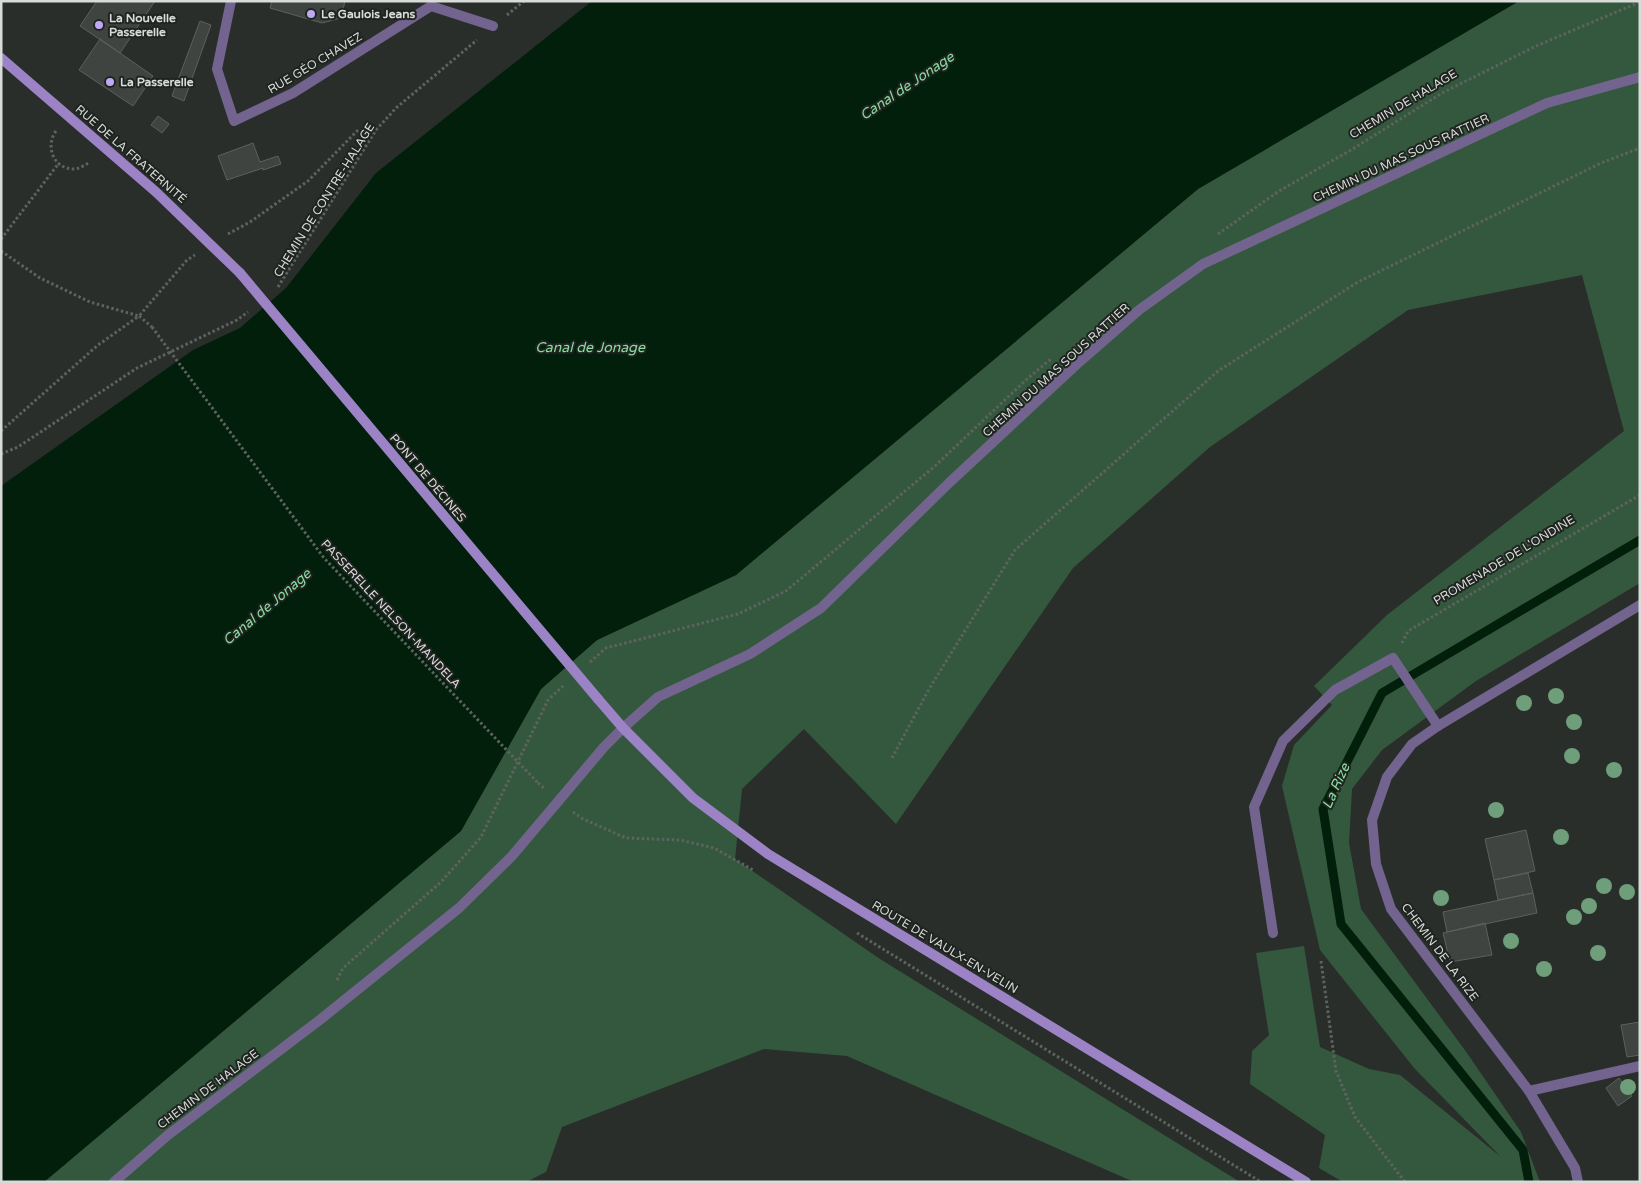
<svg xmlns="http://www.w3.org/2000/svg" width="1641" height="1183" viewBox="0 0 1641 1183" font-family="'Varela Round',sans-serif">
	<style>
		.green { fill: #34583d }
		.water { fill: #021f0b }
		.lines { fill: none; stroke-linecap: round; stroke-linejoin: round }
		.stream { stroke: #021f0b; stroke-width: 9 }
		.building { fill: #3f4440; stroke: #5b615c }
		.path { stroke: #5e635f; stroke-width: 3; stroke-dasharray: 2.5 2.5; stroke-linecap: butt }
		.lane { stroke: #73648f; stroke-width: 10 }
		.street { stroke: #73648f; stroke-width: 10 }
		.secondary { stroke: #9b83c6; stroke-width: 10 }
		.path-bridge { stroke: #5e635f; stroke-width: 3; stroke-dasharray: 2.5 2.5; stroke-linecap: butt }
		.secondary-bridge { stroke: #9b83c6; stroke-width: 10 }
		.tree { fill: #6e9e7a }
		.poi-dot { fill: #c1a8f3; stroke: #1f2420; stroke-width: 2 }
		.labels { text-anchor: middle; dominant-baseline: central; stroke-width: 4; stroke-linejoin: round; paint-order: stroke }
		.poi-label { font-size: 12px; font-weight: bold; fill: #d8dbd8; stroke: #1f2420; text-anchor: start }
		.street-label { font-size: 12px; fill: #d8dbd8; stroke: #1f2420 }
		.water-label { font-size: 14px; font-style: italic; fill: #8add9f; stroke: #1f2420 }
	</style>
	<rect width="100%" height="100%" fill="#292e2a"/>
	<path class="green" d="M 1519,1 L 1640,1 L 1640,583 L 1476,681 L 1382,750 L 1352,789 L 1349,843 L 1361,909 L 1467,1053 L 1521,1132 L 1540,1182 L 1343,1182 L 1319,1168 L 1325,1135 L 1250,1084 L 1252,1051 L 1269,1035 L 1256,953 L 1304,946 L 1320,1047 L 1369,1069 L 1400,1075 L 1501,1157 L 1415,1069 L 1320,950 L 1282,786 L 1294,745 L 1332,705 L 1314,686 L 1387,615 L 1624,431 L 1582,275 L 1408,310 L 1210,447 L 1073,568 L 896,824 L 804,729 L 742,789 L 735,859 L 880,959 L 1240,1182 L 1134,1182 L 847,1056 L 764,1049 L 562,1127 L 546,1172 L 526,1182 L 44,1182 L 461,831 L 541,689 L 597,640 L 736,575 L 1198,189 Z"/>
	<path class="water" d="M 592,1 L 1519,1 L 1198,189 L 736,575 L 597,640 L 541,689 L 461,831 L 44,1182 L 1,1182 L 1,486 L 193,350 L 240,328 L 286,288 L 376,173 Z"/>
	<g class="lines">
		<path class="stream" d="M 1529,1182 L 1523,1150 L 1341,924 L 1323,809 L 1382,693 L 1640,540"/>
	</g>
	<path class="building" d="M 97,1 L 155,1 L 120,53 L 80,26 Z
		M 272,1 L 345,1 L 341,18 L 322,23 L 270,8 Z
		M 200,21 L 211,25 L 184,101 L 172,96 Z
		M 100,39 L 153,76 L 133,106 L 79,70 Z
		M 158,116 L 169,124 L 162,133 L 151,125 Z
		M 253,143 L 260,162 L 278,156 L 281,164 L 263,170 L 263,168 L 227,180 L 218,156 Z
		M 1526,830 L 1535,871 L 1494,880 L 1485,839 Z
		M 1528,873 L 1533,893 L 1498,900 L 1494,880 Z
		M 1533,893 L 1537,913 L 1447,932 L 1443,912 Z
		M 1485,923 L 1492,955 L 1450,962 L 1443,933 Z
		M 1640,1022 L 1640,1055 L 1627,1057 L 1621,1025 Z
		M 1619,1078 L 1632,1096 L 1618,1106 L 1606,1088 Z"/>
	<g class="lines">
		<path class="path" d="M 507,15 L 524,1
			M 56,131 C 45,146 53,169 74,169 C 79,169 84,165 89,163
			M 228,234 L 250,222 L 308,181 L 357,131 L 376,130
			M 1218,234 L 1279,191 L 1351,150 L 1442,93 L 1536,46 L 1640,2
			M 1,239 L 59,163
			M 1,251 L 40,278 L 90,302 L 139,316 L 187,260 L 195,255
			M 278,287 L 376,130 L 396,108 L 477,40
			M 1,431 L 98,345 L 139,316 L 152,327
			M 1,454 L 18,447 L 137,368 L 237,320 L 248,312
			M 1402,643 L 1408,631 L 1640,495
			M 590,662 L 606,648 L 738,614 L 786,591 L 935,466 L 1027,379 L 1051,359
			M 892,758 L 929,689 L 1015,550 L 1218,371 L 1358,282 L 1601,163 L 1640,148
			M 538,783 L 545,789
			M 573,812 L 583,819 L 626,838 L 680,840 L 714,848 L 753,870
			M 857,933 L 1261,1182
			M 1321,961 L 1336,1071 L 1355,1117 L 1405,1182
			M 337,980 L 343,968 L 441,882 L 481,837 L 548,700 L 563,686"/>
		<path class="lane" d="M 1273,933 L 1254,807 L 1283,741 L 1335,690 L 1393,658 L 1438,726
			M 1529,1091 L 1640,1066
			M 114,1182 L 168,1135 L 321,1019 L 459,908 L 512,856 L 604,747 L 623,728"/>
		<path class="street" d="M 231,1 L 217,69 L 234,121 L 293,93 L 431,6 L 493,26
			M 623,728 L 658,697 L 750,654 L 821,608 L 950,482 L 1077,364 L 1139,310 L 1203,264 L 1547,103 L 1640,77
			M 1578,1182 L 1575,1168 L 1529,1091 L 1391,909 L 1376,864 L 1372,820 L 1387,777 L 1412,744 L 1438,726 L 1640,605"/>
		<path class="secondary" d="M 1,58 L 156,192 L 240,273
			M 598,699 L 623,728 L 693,798 L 768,854 L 1306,1182"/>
		<path class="path-bridge" d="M 152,327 L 324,558 L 538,783"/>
		<path class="secondary-bridge" d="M 240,273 L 598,699"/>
	</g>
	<g class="tree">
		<circle cx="1556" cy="696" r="8"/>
		<circle cx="1524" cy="703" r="8"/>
		<circle cx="1574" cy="722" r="8"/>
		<circle cx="1572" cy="756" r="8"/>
		<circle cx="1614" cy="770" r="8"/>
		<circle cx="1496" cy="810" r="8"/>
		<circle cx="1561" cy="837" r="8"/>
		<circle cx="1604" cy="886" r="8"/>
		<circle cx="1627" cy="892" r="8"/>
		<circle cx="1441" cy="898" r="8"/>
		<circle cx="1589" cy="906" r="8"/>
		<circle cx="1574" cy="917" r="8"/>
		<circle cx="1511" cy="941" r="8"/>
		<circle cx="1598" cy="953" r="8"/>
		<circle cx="1544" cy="969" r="8"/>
		<circle cx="1628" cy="1087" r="8"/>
	</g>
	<g class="poi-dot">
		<circle cx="311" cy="14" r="5"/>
		<circle cx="99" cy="25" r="5"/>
		<circle cx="110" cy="82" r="5"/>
	</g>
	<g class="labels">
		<g class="poi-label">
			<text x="321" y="14">Le Gaulois Jeans</text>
			<text x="109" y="18">La Nouvelle<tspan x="109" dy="14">Passerelle</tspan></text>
			<text x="120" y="82">La Passerelle</text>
		</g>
		<g class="street-label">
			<text transform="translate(315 63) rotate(-31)">RUE GÉO CHAVEZ</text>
			<text transform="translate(1403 104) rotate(-31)">CHEMIN DE HALAGE</text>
			<text transform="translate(131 154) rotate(41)">RUE DE LA FRATERNITÉ</text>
			<text transform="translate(1401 158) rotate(-25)">CHEMIN DU MAS SOUS RATTIER</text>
			<text transform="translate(324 200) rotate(-58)">CHEMIN DE CONTRE-HALAGE</text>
			<text transform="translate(1056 370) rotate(-42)">CHEMIN DU MAS SOUS RATTIER</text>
			<text transform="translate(428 478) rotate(50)">PONT DE DÉCINES</text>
			<text transform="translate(1504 560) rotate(-31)">PROMENADE DE L'ONDINE</text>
			<text transform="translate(391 614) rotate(47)">PASSERELLE NELSON-MANDELA</text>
			<text transform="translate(945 947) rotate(31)">ROUTE DE VAULX-EN-VELIN</text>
			<text transform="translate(1440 952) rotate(53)">CHEMIN DE LA RIZE</text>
			<text transform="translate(208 1089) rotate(-37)">CHEMIN DE HALAGE</text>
		</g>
		<g class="water-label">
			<text transform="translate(907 86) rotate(-34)">Canal de Jonage</text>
			<text x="590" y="347">Canal de Jonage</text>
			<text transform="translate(267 607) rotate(-40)">Canal de Jonage</text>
			<text transform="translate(1336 786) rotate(-66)">La Rize</text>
		</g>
	</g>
	<rect width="1641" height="1183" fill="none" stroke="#d8dbd8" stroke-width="5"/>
</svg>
